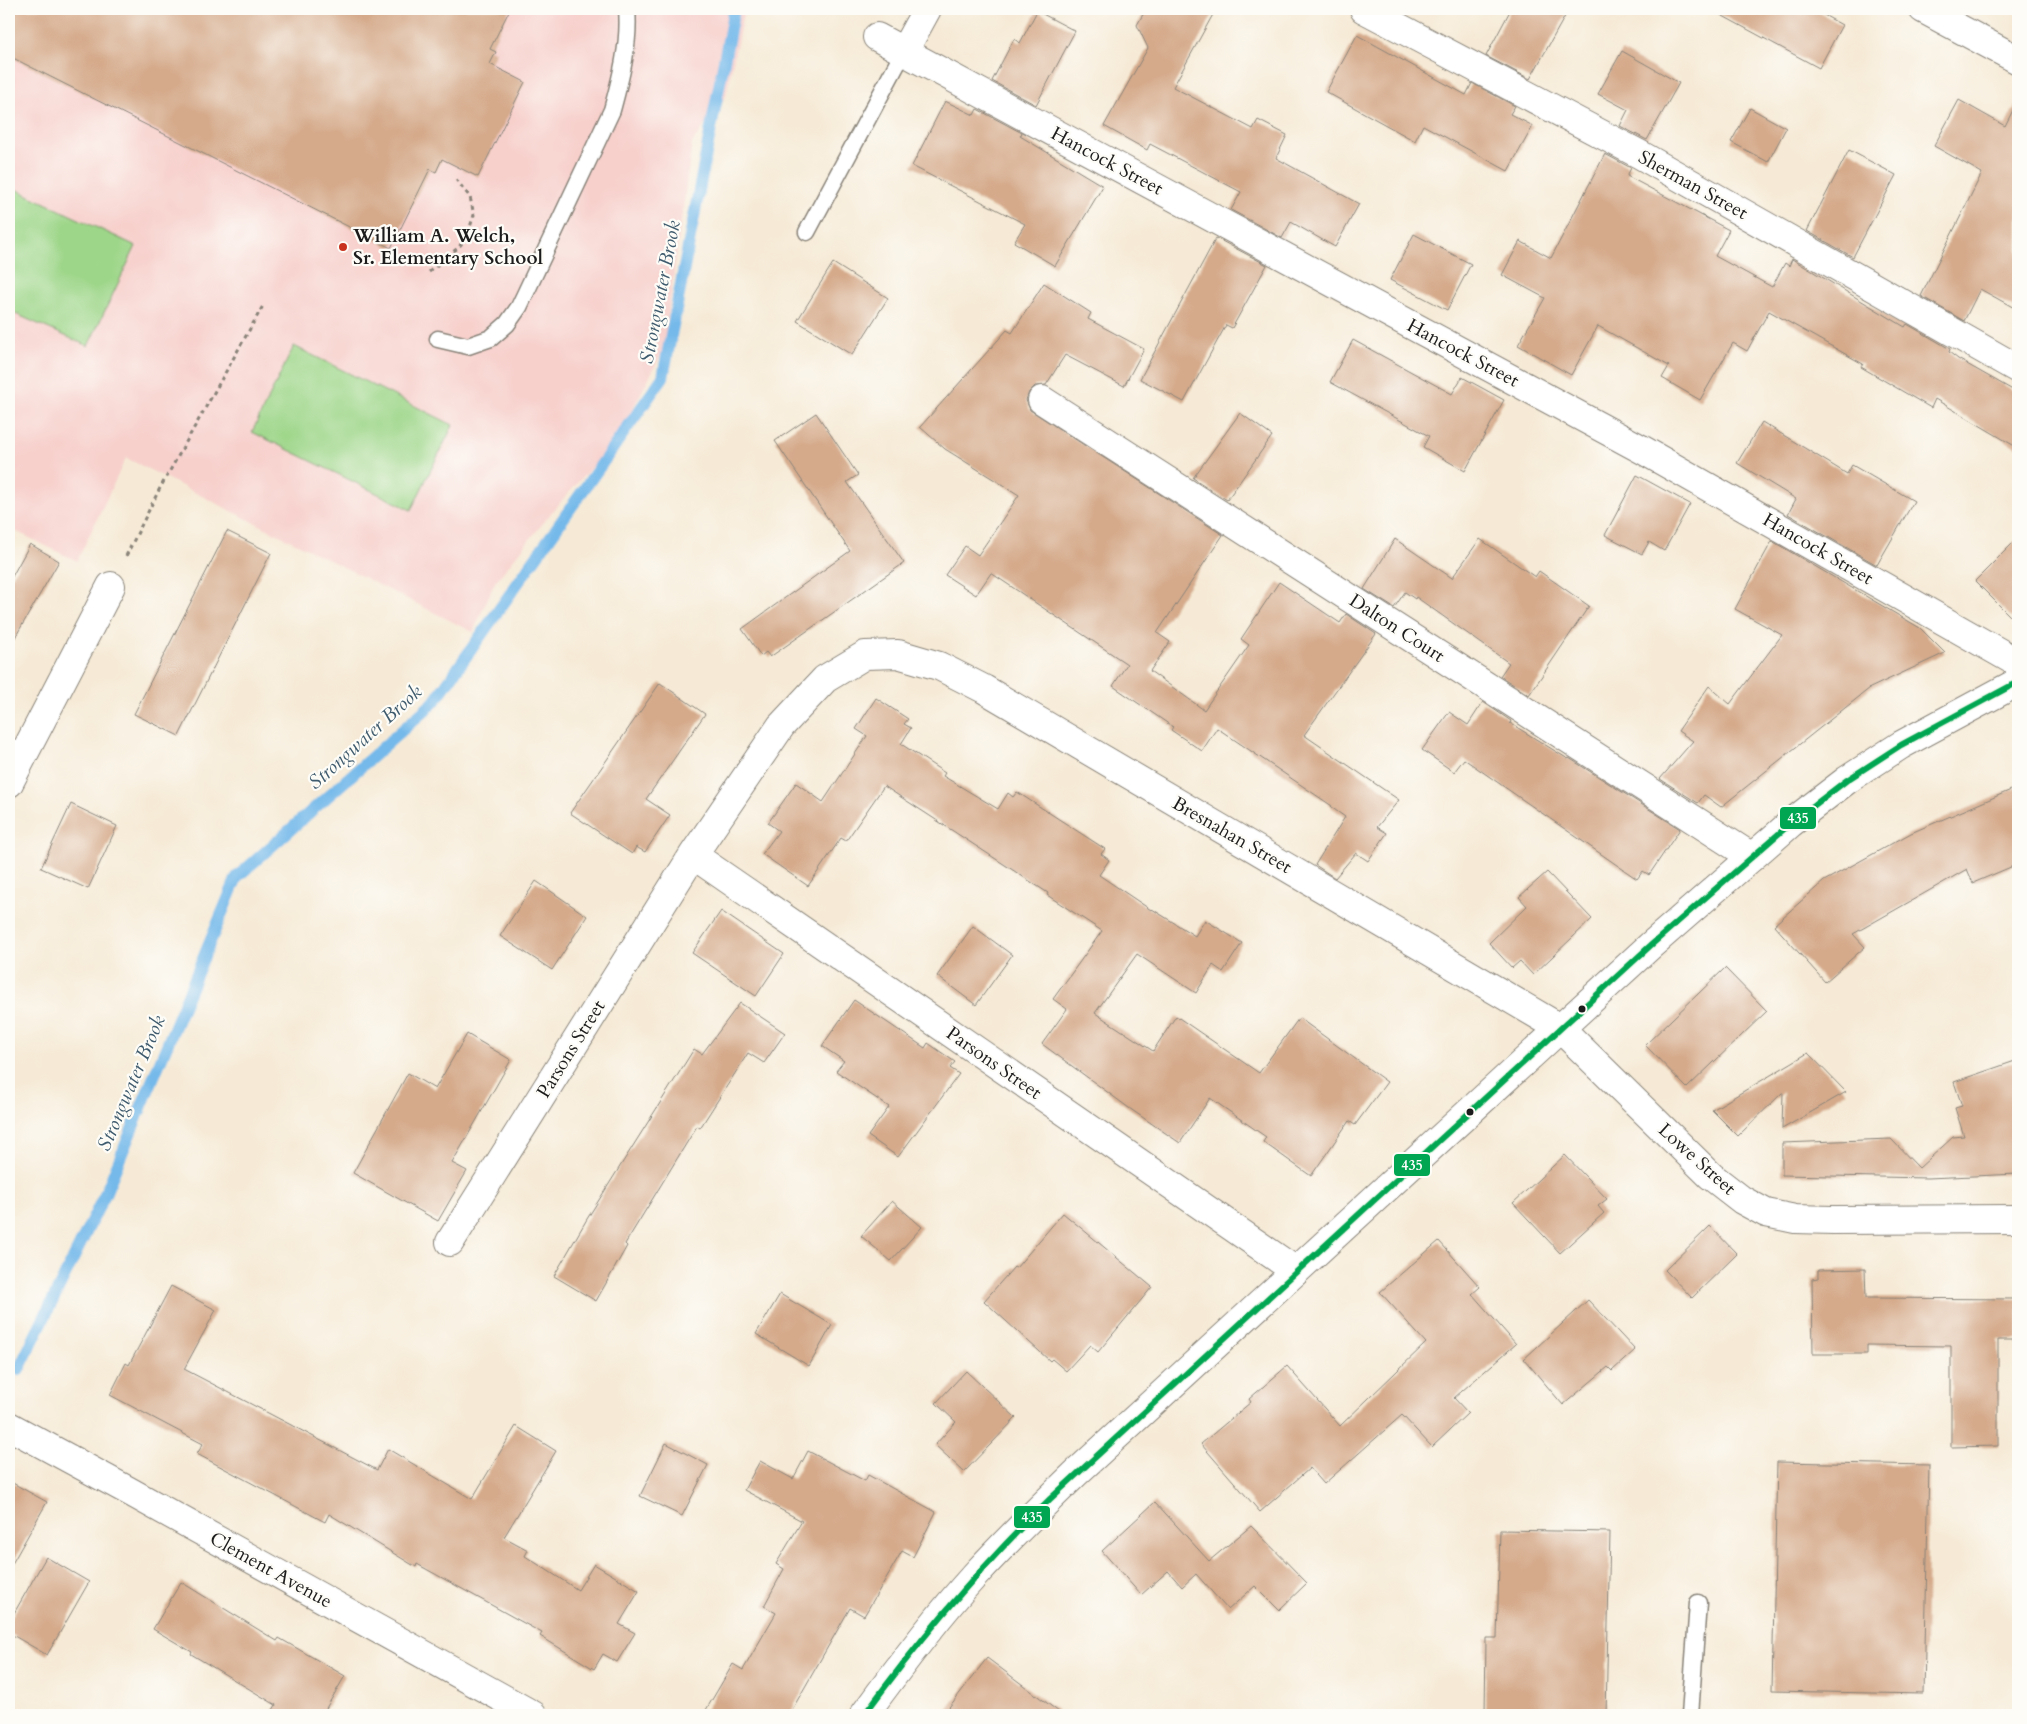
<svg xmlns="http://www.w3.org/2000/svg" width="2027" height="1724" viewBox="0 0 2027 1724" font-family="Cardo,serif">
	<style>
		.built { fill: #f7d0cc }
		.green { fill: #9dd689; stroke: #5c7952 }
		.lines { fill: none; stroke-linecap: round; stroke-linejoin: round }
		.stream { stroke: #74b9ea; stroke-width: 12 }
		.building { fill: #d5aa8b }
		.service-casing { stroke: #898379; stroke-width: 19 }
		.minor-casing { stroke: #898379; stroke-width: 30 }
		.secondary-casing { stroke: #898379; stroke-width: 30 }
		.path { stroke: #898379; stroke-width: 3; stroke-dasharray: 4 4; stroke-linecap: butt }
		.service { stroke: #fff; stroke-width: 16 }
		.minor { stroke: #fff; stroke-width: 28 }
		.secondary { stroke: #fff; stroke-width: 28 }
		.bus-1-casing { stroke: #fdfcf7; stroke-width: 10 }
		.bus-1 { stroke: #00a651; stroke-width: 6 }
		.poi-dot { fill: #c8321e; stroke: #fdfcf7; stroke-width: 2 }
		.bus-dot { fill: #1c1c1c; stroke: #fdfcf7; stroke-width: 2 }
		.labels { text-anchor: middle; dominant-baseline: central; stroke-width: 4.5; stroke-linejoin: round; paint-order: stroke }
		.street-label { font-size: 19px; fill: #1c1c1c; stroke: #fdfcf7 }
		.poi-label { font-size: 19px; font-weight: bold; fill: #1c1c1c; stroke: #fdfcf7; text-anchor: start }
		.water-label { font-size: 20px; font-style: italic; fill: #3f5b6e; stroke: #fdfcf7 }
		.line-badge { stroke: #fdfcf7; stroke-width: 2 }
		.badge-label { font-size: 14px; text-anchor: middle; font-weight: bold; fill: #fff }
	</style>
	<rect width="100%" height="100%" fill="#fdfcf7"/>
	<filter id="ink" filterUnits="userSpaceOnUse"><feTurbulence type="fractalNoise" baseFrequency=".02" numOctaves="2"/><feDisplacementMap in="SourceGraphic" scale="10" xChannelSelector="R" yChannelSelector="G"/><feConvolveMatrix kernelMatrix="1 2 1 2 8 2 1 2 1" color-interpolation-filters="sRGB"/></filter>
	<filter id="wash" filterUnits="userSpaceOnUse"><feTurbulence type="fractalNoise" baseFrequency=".0096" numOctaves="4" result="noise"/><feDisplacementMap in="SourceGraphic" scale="20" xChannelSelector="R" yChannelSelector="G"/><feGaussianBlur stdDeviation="1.12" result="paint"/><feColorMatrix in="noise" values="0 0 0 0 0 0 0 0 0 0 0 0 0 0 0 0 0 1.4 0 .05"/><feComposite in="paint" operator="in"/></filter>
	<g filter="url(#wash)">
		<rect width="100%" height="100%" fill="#f6ead6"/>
		<path class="built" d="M 9,9 L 744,9 L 726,96 L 692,143 L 663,351 L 618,437 L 552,512 L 495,582 L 473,632 L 126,458 L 77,561 L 9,528 Z"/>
		<path class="green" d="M 9,186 L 136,246 L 88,346 L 9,311 Z
			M 294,346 L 453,425 L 411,510 L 252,432 Z"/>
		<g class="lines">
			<path class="stream" d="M 19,1369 L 105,1194 L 237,877 L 434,702 L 663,377 L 734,9"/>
		</g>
		<g id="blocks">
			<path class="building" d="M 9,9 L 510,9 L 490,49 L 496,52 L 490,64 L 525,82 L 478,177 L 442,159 L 436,172 L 430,169 L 391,248 L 9,56 Z
				M 1146,9 L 1216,9 L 1173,87 L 1253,129 L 1258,120 L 1287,135 L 1276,158 L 1359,204 L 1335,247 L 1291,222 L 1282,238 L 1231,210 L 1241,192 L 1150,144 L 1147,150 L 1104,126 L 1148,48 L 1137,25 Z
				M 1511,9 L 1569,9 L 1530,79 L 1486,56 Z
				M 1710,9 L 1813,9 L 1842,25 L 1819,68 Z
				M 1037,11 L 1075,31 L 1036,105 L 992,81 L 1014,39 L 1020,43 Z
				M 1357,35 L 1466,95 L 1472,83 L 1515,106 L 1510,114 L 1533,126 L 1508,171 L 1423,125 L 1415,141 L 1326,92 Z
				M 1622,51 L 1679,83 L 1647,140 L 1620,126 L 1628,110 L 1598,94 Z
				M 1959,100 L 2005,126 L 2018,100 L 2018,310 L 1980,289 L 1964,321 L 1921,296 L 1982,173 L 1934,146 Z
				M 945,101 L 974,115 L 977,109 L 1022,133 L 1020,136 L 1103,186 L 1055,266 L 1014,242 L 1025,224 L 912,166 Z
				M 1750,108 L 1786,128 L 1768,162 L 1731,142 Z
				M 1849,150 L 1896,175 L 1853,257 L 1807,231 Z
				M 1605,154 L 1631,168 L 1627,176 L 1729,230 L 1715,256 L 1772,287 L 1785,263 L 1789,266 L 1792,259 L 1905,327 L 1907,324 L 1950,349 L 1949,352 L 1958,359 L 2018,393 L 2018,448 L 1935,399 L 1931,408 L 1861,367 L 1863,364 L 1769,311 L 1747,351 L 1733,343 L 1700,400 L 1662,378 L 1669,366 L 1598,326 L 1571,375 L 1518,345 L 1545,298 L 1502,275 L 1520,241 L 1551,258 Z
				M 1414,234 L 1471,264 L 1447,310 L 1390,280 Z
				M 1216,238 L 1267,265 L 1232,328 L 1226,325 L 1184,402 L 1140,379 Z
				M 833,263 L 888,298 L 852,355 L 797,321 Z
				M 1044,283 L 1091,313 L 1088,319 L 1144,349 L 1124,386 L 1065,355 L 1046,385 L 1035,386 L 1029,392 L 1026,400 L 1030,410 L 1223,535 L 1157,633 L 1170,642 L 1150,671 L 1204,710 L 1249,645 L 1241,639 L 1279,582 L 1340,623 L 1346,614 L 1376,634 L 1304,735 L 1399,800 L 1377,827 L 1387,833 L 1368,861 L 1356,853 L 1335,878 L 1315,865 L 1345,817 L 1331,807 L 1332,806 L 1217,728 L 1202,751 L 1171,730 L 1173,727 L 1113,686 L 1127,664 L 991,573 L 976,595 L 945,575 L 965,546 L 978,555 L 1019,495 L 945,449 L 920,427 L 1007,330 L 1012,333 Z
				M 1353,340 L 1452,394 L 1462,377 L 1504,400 L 1465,471 L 1423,447 L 1429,436 L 1330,382 Z
				M 816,413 L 858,475 L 847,482 L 904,563 L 770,657 L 766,652 L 761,656 L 742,629 L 850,551 L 775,441 Z
				M 1240,413 L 1272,436 L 1227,500 L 1193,478 Z
				M 1762,422 L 1847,474 L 1852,465 L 1914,501 L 1877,565 L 1788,514 L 1796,499 L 1737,463 Z
				M 1637,475 L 1690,504 L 1664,551 L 1649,542 L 1642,554 L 1605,535 Z
				M 227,531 L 271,553 L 179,736 L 134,714 Z
				M 2018,538 L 2018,624 L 1975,581 Z
				M 1395,539 L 1452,578 L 1480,539 L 1535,577 L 1539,571 L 1589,606 L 1529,695 L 1500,676 L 1509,663 L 1416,597 L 1415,599 L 1405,592 L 1394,608 L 1364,589 Z
				M 1772,541 L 1920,628 L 1945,653 L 1870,688 L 1721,807 L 1704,795 L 1698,803 L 1660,779 L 1693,741 L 1678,731 L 1709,686 L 1730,704 L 1782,635 L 1735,609 Z
				M 30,544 L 59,561 L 9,648 L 9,582 Z
				M 660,683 L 705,714 L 646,799 L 670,815 L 645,852 L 636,847 L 632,854 L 570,813 Z
				M 876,698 L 908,719 L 904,724 L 911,728 L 901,744 L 945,773 L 943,776 L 998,809 L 1008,793 L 1013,797 L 1017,792 L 1105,849 L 1101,854 L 1109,860 L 1099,875 L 1151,910 L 1152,909 L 1195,936 L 1205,920 L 1242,943 L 1223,972 L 1213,965 L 1196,993 L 1137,954 L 1095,1013 L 1153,1051 L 1176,1016 L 1259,1073 L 1299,1018 L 1387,1082 L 1355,1125 L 1349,1121 L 1311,1176 L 1263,1142 L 1266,1137 L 1210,1098 L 1180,1143 L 1129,1108 L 1042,1044 L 1067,1009 L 1053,999 L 1102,931 L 1047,895 L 1048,893 L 884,786 L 846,841 L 841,838 L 808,886 L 762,854 L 779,831 L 768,823 L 796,783 L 823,802 L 867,736 L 856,729 Z
				M 1483,702 L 1511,721 L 1510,723 L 1568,759 L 1569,758 L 1680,829 L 1649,875 L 1643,871 L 1637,879 L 1464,759 L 1454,772 L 1422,750 L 1449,712 L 1468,725 Z
				M 2018,787 L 2018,864 L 1973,883 L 1967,869 L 1853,934 L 1865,947 L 1825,982 L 1774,925 L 1824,881 L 1911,833 Z
				M 71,804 L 117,826 L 88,889 L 41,868 Z
				M 1547,872 L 1592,919 L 1533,975 L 1520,961 L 1512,968 L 1489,943 L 1527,906 L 1519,897 Z
				M 536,881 L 587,916 L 552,970 L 500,936 Z
				M 721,911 L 784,954 L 756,996 L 692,953 Z
				M 973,926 L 1012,955 L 976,1005 L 937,976 Z
				M 1725,968 L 1767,1011 L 1687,1088 L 1645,1045 Z
				M 854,1000 L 925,1048 L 928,1043 L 955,1062 L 950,1068 L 959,1074 L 898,1157 L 868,1136 L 889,1107 L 836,1071 L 844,1061 L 822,1046 Z
				M 740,1003 L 785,1033 L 764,1063 L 748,1053 L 700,1128 L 697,1126 L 625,1244 L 627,1246 L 596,1301 L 554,1276 L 587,1219 L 694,1049 L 702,1054 Z
				M 467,1034 L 511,1060 L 452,1163 L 467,1171 L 438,1221 L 353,1173 L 408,1073 L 435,1089 Z
				M 1808,1053 L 1846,1092 L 1782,1129 L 1783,1092 L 1738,1136 L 1712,1110 Z
				M 2018,1060 L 2018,1174 L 1928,1178 L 1782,1175 L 1782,1143 L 1891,1139 L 1919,1168 L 1953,1137 L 1964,1136 L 1955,1108 L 1962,1106 L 1954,1082 Z
				M 1565,1155 L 1607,1199 L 1598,1206 L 1604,1213 L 1560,1253 L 1513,1203 Z
				M 892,1201 L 922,1227 L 891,1261 L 861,1236 Z
				M 1063,1213 L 1152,1287 L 1098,1352 L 1090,1345 L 1066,1371 L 1052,1359 L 1050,1361 L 984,1301 L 1014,1267 L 1016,1268 Z
				M 1710,1226 L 1737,1254 L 1692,1298 L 1665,1270 Z
				M 1439,1241 L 1480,1287 L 1472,1294 L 1516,1344 L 1454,1398 L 1468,1413 L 1432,1447 L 1402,1415 L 1324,1484 L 1310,1468 L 1260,1512 L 1201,1444 L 1251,1402 L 1249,1399 L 1287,1366 L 1340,1426 L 1426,1343 L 1380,1292 Z
				M 1865,1269 L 1866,1298 L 2018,1299 L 2018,1340 L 1998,1340 L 1998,1446 L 1951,1447 L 1951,1346 L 1867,1345 L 1867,1354 L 1813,1354 L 1812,1279 L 1818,1278 L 1818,1270 Z
				M 171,1286 L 216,1310 L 184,1369 L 377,1470 L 388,1449 L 472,1499 L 516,1426 L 556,1451 L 504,1537 L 528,1550 L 525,1556 L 578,1590 L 594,1564 L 639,1591 L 619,1624 L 635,1633 L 617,1662 L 603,1654 L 594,1669 L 540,1636 L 542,1633 L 417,1564 L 416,1567 L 329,1514 L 325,1522 L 197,1454 L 203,1444 L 110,1395 L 126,1363 L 129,1365 Z
				M 780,1294 L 832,1325 L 809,1366 L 756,1334 Z
				M 1588,1300 L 1635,1350 L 1612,1371 L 1608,1367 L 1563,1405 L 1524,1359 Z
				M 966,1371 L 1016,1418 L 964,1472 L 935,1445 L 956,1422 L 936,1403 Z
				M 666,1443 L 708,1465 L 682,1516 L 640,1496 Z
				M 808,1451 L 865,1481 L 868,1475 L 936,1512 L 913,1557 L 902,1551 L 864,1616 L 850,1608 L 789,1715 L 703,1715 L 733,1664 L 743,1670 L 776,1613 L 764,1606 L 784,1569 L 776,1564 L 802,1521 L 744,1490 L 760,1461 L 793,1479 Z
				M 1777,1462 L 1929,1465 L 1924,1694 L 1772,1691 Z
				M 9,1481 L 47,1502 L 9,1569 Z
				M 1155,1502 L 1209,1561 L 1251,1526 L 1307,1583 L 1279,1610 L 1255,1586 L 1228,1610 L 1196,1574 L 1182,1587 L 1168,1571 L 1141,1595 L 1102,1551 Z
				M 1500,1530 L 1610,1532 L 1606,1715 L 1485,1715 L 1486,1638 L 1497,1638 Z
				M 46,1557 L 89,1582 L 47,1655 L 9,1633 L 9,1622 Z
				M 181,1582 L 277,1641 L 279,1638 L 345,1676 L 322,1715 L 270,1715 L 276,1705 L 191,1654 L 192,1652 L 153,1629 Z
				M 987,1658 L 1063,1715 L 943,1715 Z"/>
		</g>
	</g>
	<g filter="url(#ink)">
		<use href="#blocks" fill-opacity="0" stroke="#898379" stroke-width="1"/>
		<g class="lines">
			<defs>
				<path id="service" d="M 807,232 L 904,51
					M 438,339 L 468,346 L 491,338 L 507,324 L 519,307 L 612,110 C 621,77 630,43 627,9
					M 1690,1715 L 1698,1603"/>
				<path id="minor" d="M 1364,9 L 1639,154 L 2018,369
					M 1923,9 L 2018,60
					M 877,37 L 1643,450 L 2018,663
					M 904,51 L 927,9
					M 1042,400 L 1752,857
					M 9,783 L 111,586
					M 450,1242 L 693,855
					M 1296,1271 L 693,855 L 781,726 L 825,679 L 865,655 L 898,654 L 939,666 L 984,689 L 1560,1028 L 1711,1176 L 1742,1200 L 1766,1213 L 1795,1219 L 1833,1220 L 2018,1219
					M 9,1426 L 127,1490 L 533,1715"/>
				<path id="secondary" d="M 864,1715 C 899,1667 935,1619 975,1575 C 1007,1540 1041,1507 1075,1474 L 1650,946 L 1791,823 L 1847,780 L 1901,745 L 2018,682"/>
			</defs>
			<use href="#service" class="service-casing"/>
			<use href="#minor" class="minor-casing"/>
			<use href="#secondary" class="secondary-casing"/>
			<path class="path" d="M 429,272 L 459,247 L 467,236 L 474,215 L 470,197 L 454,177
				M 126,556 L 159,490 L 264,304"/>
			<use href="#service" class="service"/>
			<use href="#minor" class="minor"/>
			<use href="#secondary" class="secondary"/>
			<defs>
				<path id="bus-1" d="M 864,1715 C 922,1636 980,1567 1050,1499 L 1650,946 L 1791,823 L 1847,780 L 1901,745 L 2018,682"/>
			</defs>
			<use href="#bus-1" class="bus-1-casing"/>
			<use href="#bus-1" class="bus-1"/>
		</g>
	</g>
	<circle class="poi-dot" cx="343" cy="247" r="5"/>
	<g class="bus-dot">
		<circle cx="1582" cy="1009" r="4.5"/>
		<circle cx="1470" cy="1112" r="4.5"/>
	</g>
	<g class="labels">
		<g class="street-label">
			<text transform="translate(1107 161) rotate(28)">Hancock Street</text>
			<text transform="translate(1693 185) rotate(29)">Sherman Street</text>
			<text transform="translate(1463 353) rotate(28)">Hancock Street</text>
			<text transform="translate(1818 549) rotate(30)">Hancock Street</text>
			<text transform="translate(1397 628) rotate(33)">Dalton Court</text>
			<text transform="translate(1232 835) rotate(30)">Bresnahan Street</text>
			<text transform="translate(571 1049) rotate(-58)">Parsons Street</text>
			<text transform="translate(994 1063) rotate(35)">Parsons Street</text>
			<text transform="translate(1697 1159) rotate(42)">Lowe Street</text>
			<text transform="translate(271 1570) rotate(29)">Clement Avenue</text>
		</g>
		<g class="poi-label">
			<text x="353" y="236">William A. Welch,<tspan x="353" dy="22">Sr. Elementary School</tspan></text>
		</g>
		<g class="water-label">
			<text transform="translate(660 292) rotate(-79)">Strongwater Brook</text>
			<text transform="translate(365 737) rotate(-42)">Strongwater Brook</text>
			<text transform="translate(131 1083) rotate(-67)">Strongwater Brook</text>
		</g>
	</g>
	<g class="line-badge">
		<rect x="1779" y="806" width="38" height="24" rx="5" fill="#00a651"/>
		<rect x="1393" y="1153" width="38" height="24" rx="5" fill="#00a651"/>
		<rect x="1013" y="1505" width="38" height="24" rx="5" fill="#00a651"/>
	</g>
	<g class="badge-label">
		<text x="1798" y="823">435</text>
		<text x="1412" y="1170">435</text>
		<text x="1032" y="1522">435</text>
	</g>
	<rect width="2027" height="1724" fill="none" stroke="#fdfcf7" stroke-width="30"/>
</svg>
